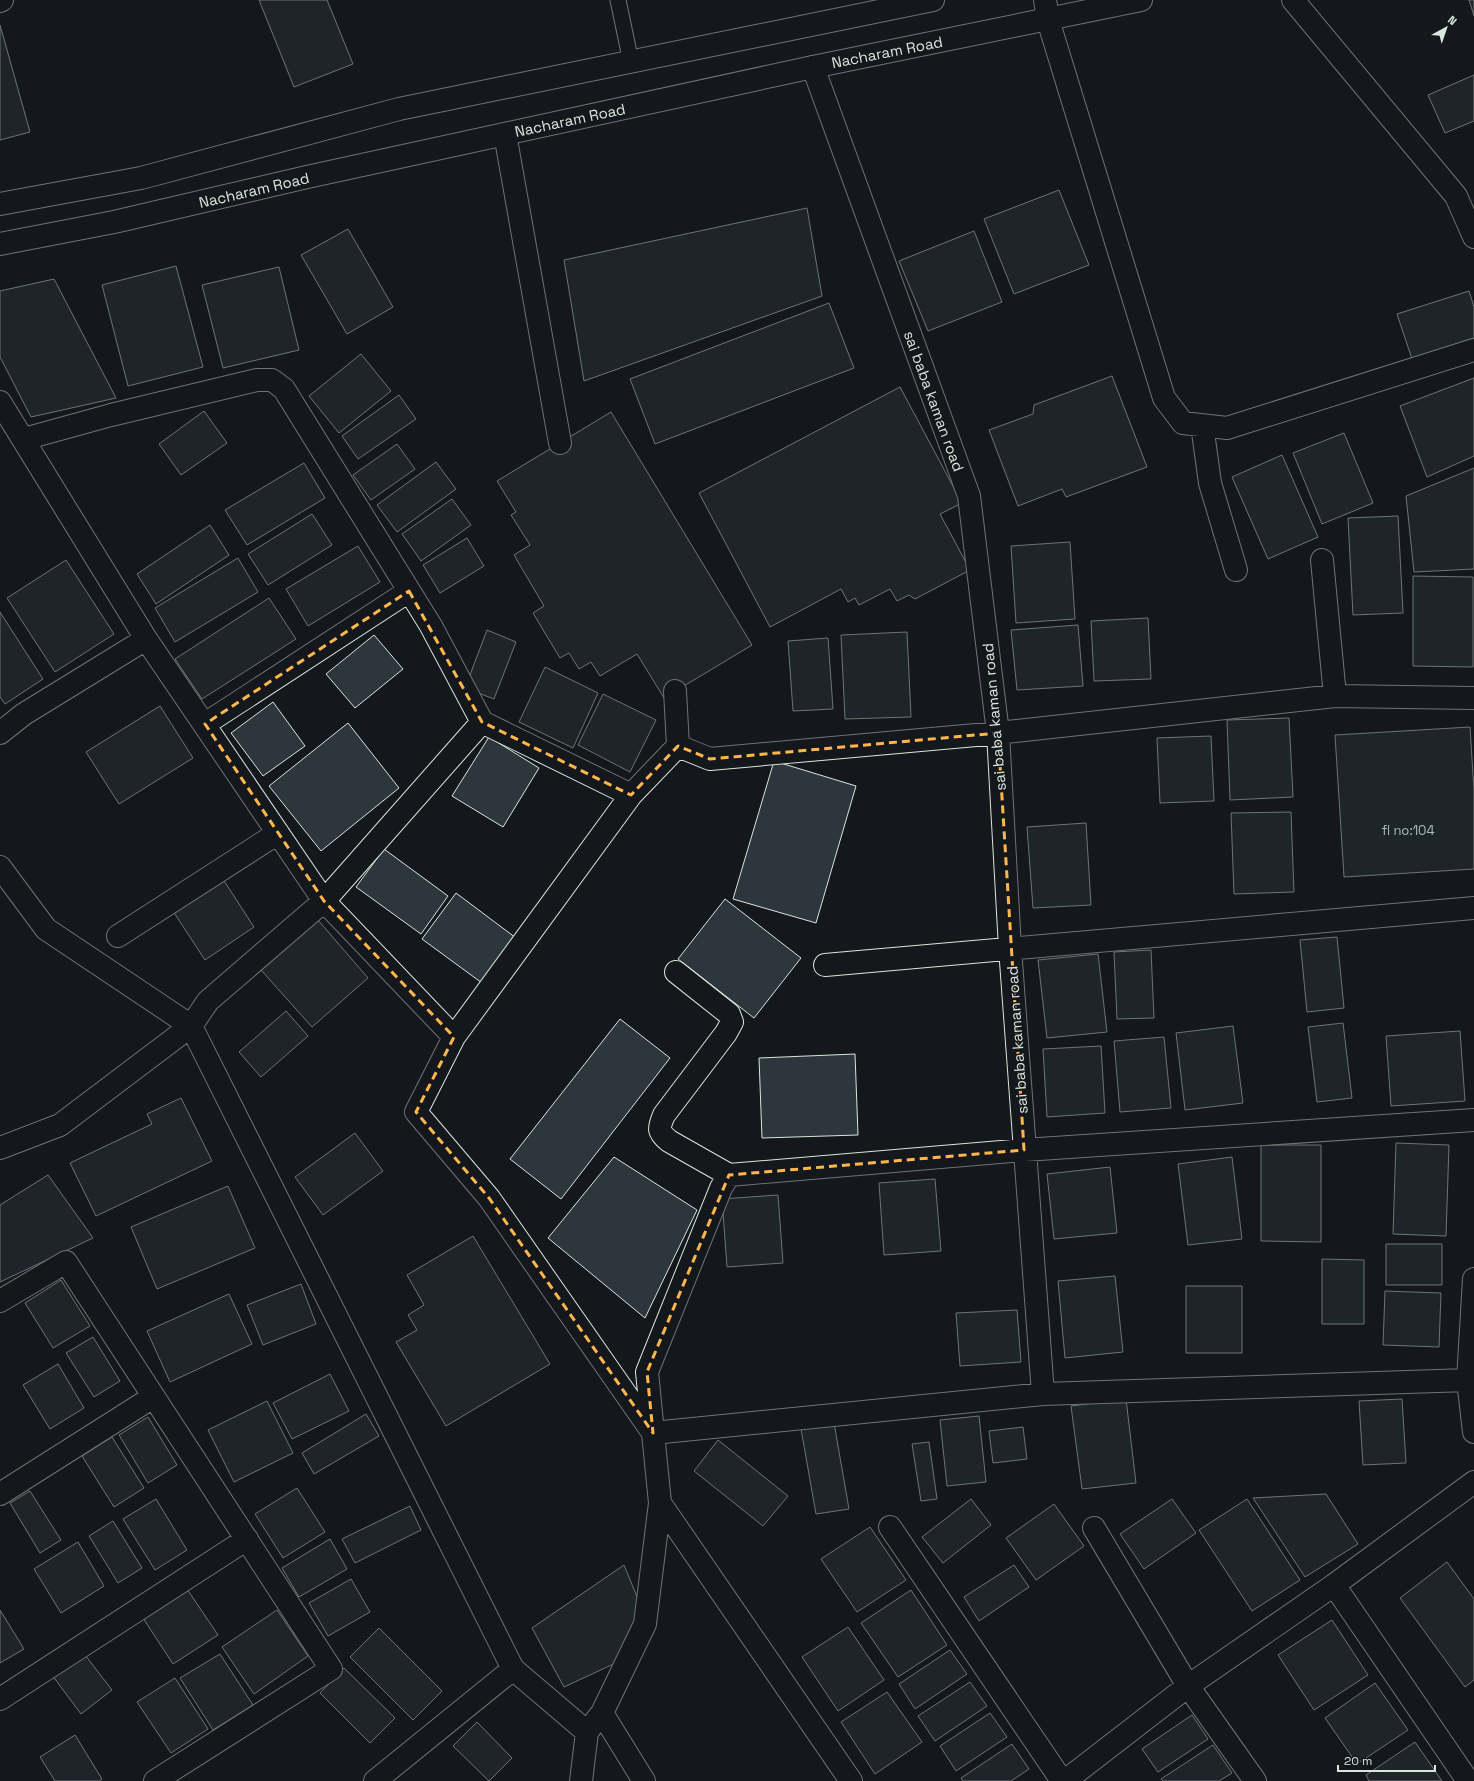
<svg xmlns="http://www.w3.org/2000/svg" width="1474" height="1781" viewBox="0 0 1474 1781" font-family="'Space Grotesk',sans-serif">
	<style>
		.building { fill: #2c363c; stroke: #d8e6dc }
		.lines { fill: none; stroke-linecap: round; stroke-linejoin: round }
		.lane-casing { stroke: #d8e6dc; stroke-width: 17 }
		.street-casing { stroke: #d8e6dc; stroke-width: 24 }
		.secondary-casing { stroke: #d8e6dc; stroke-width: 24 }
		.lane { stroke: #14181c; stroke-width: 15 }
		.street { stroke: #14181c; stroke-width: 22 }
		.secondary { stroke: #14181c; stroke-width: 22 }
		.marked { fill: none; stroke: #ffb74d; stroke-width: 3; stroke-dasharray: 8 5; stroke-linejoin: round }
		.labels { text-anchor: middle; dominant-baseline: central; stroke-width: 3; stroke-linejoin: round; paint-order: stroke }
		.number-label { font-size: 13px; fill: #adbab4 }
		.street-label { font-size: 15px; fill: #d8e6dc; stroke: #14181c }
	</style>
	<rect width="100%" height="100%" fill="#14181c"/>
	<path class="building" d="M 259,0 L 327,0 L 353,64 L 294,87 Z
		M 1469,0 L 1474,0 L 1474,16 Z
		M 0,25 L 30,132 L 0,140 Z
		M 1474,75 L 1474,121 L 1445,133 L 1428,95 Z
		M 1059,190 L 1089,265 L 1014,294 L 984,219 Z
		M 807,208 L 822,296 L 584,381 L 564,260 Z
		M 348,229 L 393,307 L 347,334 L 301,255 Z
		M 974,231 L 1002,302 L 928,331 L 899,261 Z
		M 176,266 L 203,367 L 128,386 L 102,285 Z
		M 279,267 L 299,350 L 223,368 L 202,285 Z
		M 54,279 L 116,398 L 31,417 L 0,357 L 0,291 Z
		M 1469,291 L 1474,307 L 1474,338 L 1412,359 L 1397,314 Z
		M 829,303 L 854,368 L 655,444 L 630,379 Z
		M 361,354 L 391,391 L 339,433 L 309,396 Z
		M 1112,376 L 1147,467 L 1066,497 L 1062,489 L 1018,506 L 989,430 L 1033,414 L 1034,405 Z
		M 1474,378 L 1474,456 L 1427,477 L 1400,406 Z
		M 900,387 L 962,503 L 940,514 L 970,570 L 915,599 L 909,595 L 897,601 L 890,589 L 859,605 L 855,598 L 848,602 L 841,589 L 770,627 L 699,493 Z
		M 399,395 L 416,419 L 358,459 L 342,436 Z
		M 204,411 L 227,443 L 181,475 L 159,444 Z
		M 611,412 L 752,645 L 664,698 L 637,654 L 600,676 L 591,662 L 579,669 L 569,653 L 560,658 L 533,613 L 544,606 L 514,555 L 530,545 L 511,515 L 516,512 L 497,481 Z
		M 1344,433 L 1373,503 L 1322,524 L 1293,453 Z
		M 397,444 L 415,469 L 371,500 L 353,475 Z
		M 1282,455 L 1318,537 L 1268,559 L 1232,477 Z
		M 436,462 L 456,489 L 397,532 L 377,505 Z
		M 304,463 L 325,498 L 247,545 L 225,510 Z
		M 1474,468 L 1474,569 L 1414,572 L 1406,496 Z
		M 452,499 L 471,525 L 421,561 L 402,534 Z
		M 312,514 L 332,545 L 268,585 L 248,554 Z
		M 1398,516 L 1403,613 L 1353,615 L 1348,518 Z
		M 210,525 L 229,555 L 156,604 L 137,574 Z
		M 467,538 L 484,566 L 440,593 L 423,565 Z
		M 1070,542 L 1075,619 L 1016,623 L 1011,546 Z
		M 358,546 L 380,582 L 308,626 L 286,589 Z
		M 238,558 L 258,592 L 175,642 L 155,608 Z
		M 66,560 L 114,634 L 55,672 L 7,598 Z
		M 1413,576 L 1473,577 L 1473,667 L 1413,666 Z
		M 269,598 L 296,639 L 202,699 L 175,659 Z
		M 0,612 L 43,679 L 5,704 L 0,697 Z
		M 1148,618 L 1151,679 L 1094,681 L 1091,621 Z
		M 1078,625 L 1083,686 L 1017,690 L 1011,630 Z
		M 487,630 L 516,642 L 494,699 L 465,688 Z
		M 907,632 L 911,717 L 845,719 L 841,635 Z
		M 374,635 L 403,669 L 355,708 L 326,674 Z
		M 828,638 L 833,709 L 793,711 L 788,641 Z
		M 545,667 L 598,693 L 573,748 L 519,722 Z
		M 603,694 L 656,720 L 630,772 L 578,745 Z
		M 273,702 L 305,746 L 263,776 L 231,733 Z
		M 160,706 L 193,758 L 119,804 L 86,752 Z
		M 1289,718 L 1293,797 L 1230,800 L 1227,720 Z
		M 348,723 L 399,788 L 321,851 L 269,786 Z
		M 1470,727 L 1474,791 L 1474,869 L 1344,877 L 1335,735 Z
		M 1211,736 L 1214,801 L 1160,803 L 1157,738 Z
		M 489,737 L 539,768 L 503,827 L 452,796 Z
		M 774,761 L 856,786 L 816,923 L 733,899 Z
		M 1291,812 L 1294,892 L 1234,894 L 1231,813 Z
		M 1086,823 L 1091,905 L 1033,908 L 1027,827 Z
		M 384,849 L 448,896 L 421,934 L 356,887 Z
		M 219,873 L 254,927 L 205,960 L 169,905 Z
		M 456,893 L 516,938 L 482,983 L 422,939 Z
		M 725,899 L 801,958 L 754,1018 L 678,959 Z
		M 318,920 L 368,978 L 312,1027 L 261,970 Z
		M 1337,937 L 1344,1008 L 1307,1012 L 1300,940 Z
		M 1151,950 L 1154,1018 L 1117,1019 L 1114,952 Z
		M 1098,954 L 1107,1032 L 1047,1038 L 1038,960 Z
		M 286,1011 L 308,1036 L 261,1077 L 239,1052 Z
		M 620,1019 L 670,1058 L 561,1199 L 510,1159 Z
		M 1343,1023 L 1352,1098 L 1317,1102 L 1308,1027 Z
		M 1233,1026 L 1243,1103 L 1185,1110 L 1176,1033 Z
		M 1460,1031 L 1465,1101 L 1391,1106 L 1386,1036 Z
		M 1164,1037 L 1171,1108 L 1120,1112 L 1114,1041 Z
		M 1101,1046 L 1105,1113 L 1047,1117 L 1043,1049 Z
		M 855,1054 L 858,1135 L 762,1138 L 759,1058 Z
		M 181,1098 L 212,1161 L 96,1216 L 70,1163 L 152,1124 L 147,1114 Z
		M 355,1133 L 383,1171 L 323,1215 L 295,1177 Z
		M 1396,1143 L 1449,1145 L 1446,1236 L 1393,1234 Z
		M 1261,1145 L 1321,1145 L 1321,1242 L 1261,1241 Z
		M 614,1157 L 697,1210 L 645,1318 L 548,1238 Z
		M 1232,1157 L 1242,1239 L 1188,1245 L 1178,1164 Z
		M 1110,1167 L 1117,1233 L 1054,1239 L 1047,1174 Z
		M 48,1175 L 93,1238 L 0,1282 L 0,1205 Z
		M 935,1179 L 941,1251 L 884,1255 L 879,1183 Z
		M 228,1186 L 255,1248 L 157,1289 L 131,1227 Z
		M 778,1195 L 783,1263 L 727,1267 L 722,1199 Z
		M 473,1236 L 550,1364 L 446,1426 L 396,1342 L 417,1330 L 408,1315 L 424,1305 L 407,1275 Z
		M 1386,1244 L 1442,1244 L 1442,1285 L 1386,1285 Z
		M 1322,1259 L 1364,1260 L 1364,1324 L 1322,1324 Z
		M 1115,1276 L 1123,1352 L 1065,1358 L 1058,1281 Z
		M 61,1280 L 90,1326 L 53,1348 L 25,1303 Z
		M 301,1284 L 316,1324 L 263,1345 L 247,1305 Z
		M 1186,1286 L 1242,1286 L 1242,1353 L 1186,1353 Z
		M 1385,1291 L 1441,1293 L 1439,1347 L 1383,1345 Z
		M 229,1294 L 252,1344 L 170,1382 L 147,1331 Z
		M 1017,1310 L 1021,1362 L 960,1366 L 956,1313 Z
		M 93,1337 L 120,1381 L 94,1397 L 66,1353 Z
		M 58,1364 L 84,1408 L 50,1429 L 23,1385 Z
		M 330,1374 L 349,1411 L 292,1439 L 273,1403 Z
		M 1126,1399 L 1136,1483 L 1082,1489 L 1071,1406 Z
		M 1402,1399 L 1406,1463 L 1363,1465 L 1359,1401 Z
		M 267,1401 L 293,1453 L 234,1482 L 208,1430 Z
		M 366,1414 L 379,1436 L 314,1474 L 302,1453 Z
		M 979,1416 L 986,1482 L 947,1486 L 940,1420 Z
		M 148,1417 L 177,1465 L 148,1483 L 119,1435 Z
		M 834,1423 L 849,1509 L 816,1514 L 801,1429 Z
		M 1023,1427 L 1027,1459 L 993,1463 L 989,1431 Z
		M 112,1437 L 144,1488 L 114,1507 L 82,1456 Z
		M 718,1440 L 788,1496 L 763,1526 L 694,1471 Z
		M 929,1442 L 937,1499 L 921,1501 L 912,1444 Z
		M 297,1488 L 325,1532 L 283,1558 L 255,1514 Z
		M 30,1491 L 61,1540 L 40,1553 L 10,1503 Z
		M 1326,1494 L 1358,1544 L 1305,1577 L 1253,1498 Z
		M 156,1499 L 187,1550 L 155,1570 L 123,1519 Z
		M 971,1499 L 991,1525 L 943,1563 L 922,1537 Z
		M 1172,1499 L 1196,1533 L 1144,1569 L 1120,1534 Z
		M 1247,1499 L 1300,1580 L 1252,1611 L 1199,1530 Z
		M 1054,1504 L 1084,1546 L 1036,1580 L 1006,1538 Z
		M 410,1506 L 421,1530 L 355,1563 L 342,1539 Z
		M 113,1521 L 142,1568 L 118,1583 L 89,1536 Z
		M 870,1527 L 906,1580 L 857,1612 L 821,1559 Z
		M 330,1539 L 347,1569 L 299,1597 L 282,1568 Z
		M 78,1542 L 104,1586 L 61,1613 L 34,1569 Z
		M 1447,1562 L 1474,1599 L 1474,1680 L 1465,1687 L 1400,1598 Z
		M 624,1565 L 642,1609 L 620,1661 L 564,1687 L 532,1628 Z
		M 1014,1565 L 1029,1587 L 979,1621 L 964,1597 Z
		M 351,1579 L 370,1612 L 328,1636 L 309,1603 Z
		M 185,1586 L 218,1635 L 173,1664 L 141,1615 Z
		M 911,1590 L 947,1645 L 898,1677 L 861,1623 Z
		M 0,1610 L 24,1649 L 0,1663 Z
		M 277,1610 L 308,1656 L 254,1694 L 222,1647 Z
		M 1332,1620 L 1368,1675 L 1314,1710 L 1278,1655 Z
		M 848,1627 L 884,1680 L 838,1711 L 802,1657 Z
		M 379,1628 L 442,1691 L 413,1720 L 350,1657 Z
		M 950,1650 L 967,1674 L 915,1709 L 899,1684 Z
		M 82,1651 L 112,1690 L 81,1714 L 52,1675 Z
		M 220,1654 L 253,1705 L 213,1730 L 180,1678 Z
		M 344,1668 L 395,1718 L 370,1743 L 320,1693 Z
		M 175,1678 L 208,1729 L 171,1753 L 137,1702 Z
		M 970,1682 L 987,1706 L 935,1741 L 918,1716 Z
		M 1375,1683 L 1408,1730 L 1357,1764 L 1325,1718 Z
		M 887,1692 L 922,1742 L 875,1774 L 841,1722 Z
		M 990,1713 L 1007,1737 L 956,1771 L 940,1746 Z
		M 1192,1715 L 1208,1739 L 1158,1772 L 1142,1749 Z
		M 477,1722 L 512,1758 L 489,1781 L 453,1746 Z
		M 75,1735 L 102,1779 L 99,1781 L 55,1781 L 40,1757 Z
		M 1415,1742 L 1442,1781 L 1369,1781 L 1366,1775 Z
		M 1012,1744 L 1029,1769 L 1011,1781 L 963,1781 L 961,1778 Z
		M 1213,1745 L 1232,1773 L 1219,1781 L 1163,1781 L 1161,1779 Z"/>
	<g class="lines">
		<defs>
			<path id="lane" d="M 618,0 L 631,62"/>
			<path id="street" d="M 1045,0 L 1048,20 L 1164,398 L 1183,423 L 1227,428 L 1474,350
				M 1293,0 L 1456,196 L 1474,237
				M 0,1 L 2,0
				M 813,67 L 969,496 L 998,733 L 1010,948 L 1043,1394
				M 505,134 L 560,443
				M 0,402 L 146,639 L 324,901 L 454,1037 L 631,795 L 678,746 L 710,759 L 998,733 L 1335,696 L 1474,698
				M 1202,425 L 1210,483 L 1236,570
				M 24,439 L 111,415 L 257,380 L 272,380 L 284,389 L 431,626 L 482,722 L 631,795
				M 1322,560 L 1335,696
				M 675,691 L 678,746
				M 482,722 L 324,901 L 208,1001 L 191,1026 L 513,1669 L 587,1732
				M 205,724 L 409,591
				M 0,733 L 24,714 L 146,639
				M 0,867 L 46,929 L 191,1026 L 60,1125 L 0,1148
				M 118,936 L 278,833
				M 825,965 L 1474,908
				M 676,972 L 729,1014 L 732,1022 L 726,1033 L 664,1115 C 658,1129 658,1132 669,1141 L 729,1175 L 1024,1150 L 1474,1120
				M 454,1037 L 416,1112 L 489,1198 L 653,1433 L 660,1503 L 645,1624 L 602,1713 L 587,1732
				M 729,1175 L 721,1188 L 647,1372 L 653,1433 L 1043,1394 L 1468,1380
				M 1474,1279 L 1468,1380 L 1474,1432
				M 0,1301 L 66,1262 L 331,1669 L 155,1781
				M 0,1494 L 153,1397
				M 660,1503 L 851,1781
				M 890,1527 L 1062,1781
				M 1094,1528 L 1188,1686 L 1255,1781
				M 1334,1585 L 1468,1781
				M 0,1699 L 247,1539
				M 602,1713 L 644,1781
				M 375,1781 L 513,1669
				M 581,1781 L 587,1732
				M 1065,1781 L 1188,1686 L 1334,1585 L 1474,1482"/>
			<path id="secondary" d="M 0,204 L 141,178 L 399,109 L 933,0
				M 0,244 L 114,222 L 307,177 L 813,67 L 1141,0"/>
		</defs>
		<use href="#lane" class="lane-casing"/>
		<use href="#street" class="street-casing"/>
		<use href="#secondary" class="secondary-casing"/>
		<use href="#lane" class="lane"/>
		<use href="#street" class="street"/>
		<use href="#secondary" class="secondary"/>
	</g>
	<path d="M0 0H1474V1781H0ZM 409,591 L 482,722 L 631,795 L 678,746 L 710,759 L 998,733 L 1024,1150 L 729,1175 L 647,1372 L 653,1433 L 489,1198 L 416,1112 L 454,1037 L 324,901 L 205,724 Z" fill="#14181c" fill-opacity=".55" fill-rule="evenodd"/>
	<path class="marked" d="M 409,591 L 482,722 L 631,795 L 678,746 L 710,759 L 998,733 L 1024,1150 L 729,1175 L 647,1372 L 653,1433 L 489,1198 L 416,1112 L 454,1037 L 324,901 L 205,724 Z"/>
	<g class="labels">
		<g class="number-label">
			<text x="1408" y="830">fl no:104</text>
		</g>
		<g class="street-label">
			<text transform="translate(887 52) rotate(-11)">Nacharam Road</text>
			<text transform="translate(570 120) rotate(-12)">Nacharam Road</text>
			<text transform="translate(254 190) rotate(-13)">Nacharam Road</text>
			<text transform="translate(934 401) rotate(70)">sai baba kaman road</text>
			<text transform="translate(994 717) rotate(-95)">sai baba kaman road</text>
			<text transform="translate(1017 1040) rotate(-94)">sai baba kaman road</text>
		</g>
	</g>
	<g transform="translate(1446 28) rotate(40)" stroke="#14181c" stroke-width="3" paint-order="stroke">
	<path d="M0-3L7 15L0 10L-7 15Z" fill="#d8e6dc"/>
	<text y="-6" font-size="11" font-weight="bold" text-anchor="middle" fill="#d8e6dc">N</text>
	</g>
	<path d="M1338 1765v6h97v-6" fill="none" stroke="#d8e6dc" stroke-width="2"/>
	<text x="1344" y="1765" font-size="12" fill="#d8e6dc" stroke="#14181c" stroke-width="3" paint-order="stroke">20 m</text>
</svg>
